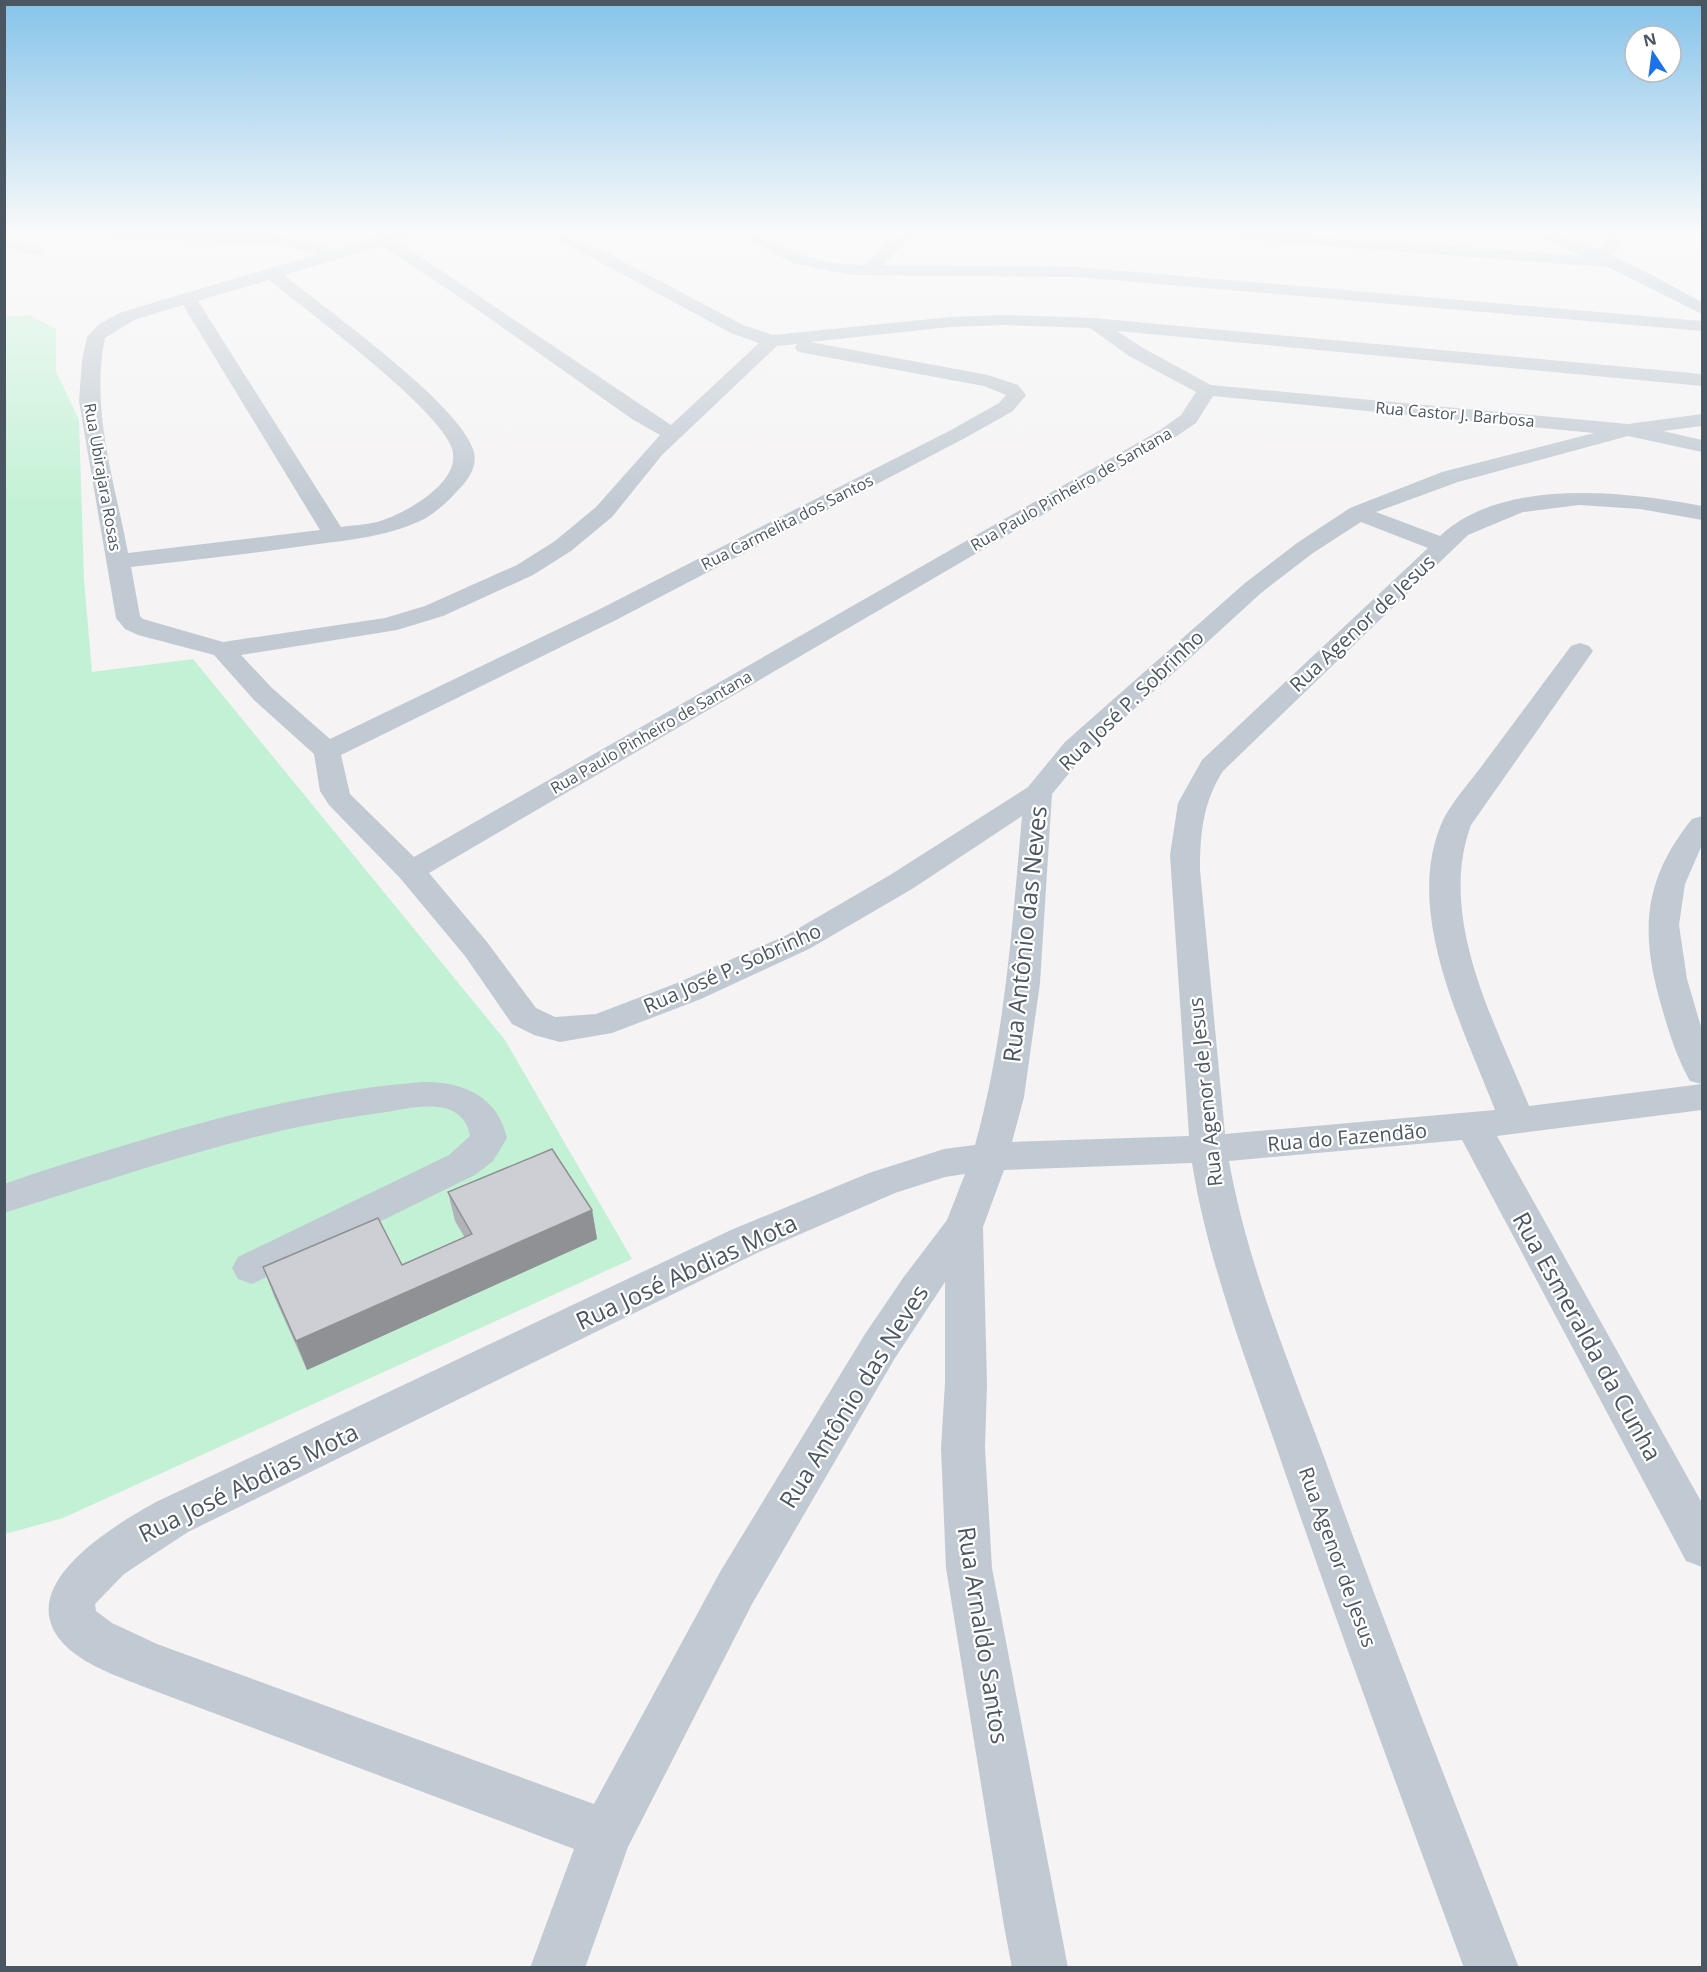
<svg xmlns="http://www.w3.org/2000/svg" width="1707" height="1972" viewBox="0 0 1707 1972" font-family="'Open Sans',sans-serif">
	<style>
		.green { fill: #c3f1d5 }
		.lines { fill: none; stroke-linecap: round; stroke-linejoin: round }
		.minor { fill: #c1cad2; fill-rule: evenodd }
		.major { fill: #b3c2d1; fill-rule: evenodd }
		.wall { fill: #b0b2b7 }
		.shaded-wall { fill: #909195 }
		.building { fill: #cdcfd5; stroke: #909195; stroke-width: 1.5 }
		.labels { text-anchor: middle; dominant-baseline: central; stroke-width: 4.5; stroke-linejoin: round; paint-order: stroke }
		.far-street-label { font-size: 16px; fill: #4a5661; stroke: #fff }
		.street-label { font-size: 20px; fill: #4a5661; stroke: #fff }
		.near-street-label { font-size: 24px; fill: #4a5661; stroke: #fff }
	</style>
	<rect width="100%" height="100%" fill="#f5f3f3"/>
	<path class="green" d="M 30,315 L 56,329 L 56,371 L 79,420 L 84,580 L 92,672 L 193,659 L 505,1040 L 632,1259 L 63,1518 L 5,1534 L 4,317 Z"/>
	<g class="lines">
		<path class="minor" d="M 57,231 L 87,231 L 93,235 L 85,240 L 59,234 Z
			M 141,231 L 270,233 L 337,249 L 365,241 L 365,235 C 372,233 378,236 384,235 C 398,233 409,231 423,231 L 421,234 L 397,241 L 671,425 L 759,343 L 731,333 L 548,234 L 546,231 L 565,231 L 743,325 L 773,335 L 950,317 L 1005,315 L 1094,318 L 1702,374 L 1702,386 L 1117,331 L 1143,348 L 1211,385 L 1628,424 L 1702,414 L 1702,426 L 1663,431 L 1702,440 L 1702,452 L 1628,436 L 1458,482 L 1376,512 L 1440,536 C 1503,477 1625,491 1702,506 L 1702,520 L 1640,509 L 1579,505 L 1523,512 L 1468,535 L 1223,771 C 1203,802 1200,834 1200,870 L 1225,1134 L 1495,1110 C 1462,1024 1401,908 1444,818 C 1454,799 1471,781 1484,763 C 1513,724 1542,685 1571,646 L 1580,643 L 1589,646 L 1593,651 L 1471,825 C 1437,917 1494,1021 1529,1106 L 1702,1084 L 1690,1081 C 1677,1058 1669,1033 1662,1008 C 1640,934 1642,881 1692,819 L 1702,816 L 1702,845 L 1685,884 L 1679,925 L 1687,979 L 1702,1030 L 1702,1110 L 1497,1136 L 1702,1503 L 1702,1567 L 1686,1561 L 1462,1140 L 1229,1161 C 1247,1262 1287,1358 1323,1454 C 1385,1627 1453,1797 1519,1968 L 1464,1968 C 1401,1797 1338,1627 1279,1455 C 1246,1359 1208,1263 1192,1163 L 1004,1170 L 983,1227 L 987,1383 L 985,1448 L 992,1568 L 1068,1968 L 1012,1968 L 1004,1926 L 946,1568 L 941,1448 L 945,1383 L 945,1282 L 895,1358 L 752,1604 L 628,1847 L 585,1968 L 530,1968 L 574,1849 L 147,1688 C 120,1677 82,1665 62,1642 C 12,1585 115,1525 156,1502 L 731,1230 L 869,1173 L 944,1149 L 975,1145 C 1005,1037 1012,928 1022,816 L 912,889 L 809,949 L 701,999 L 612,1033 L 560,1042 L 534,1035 L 512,1024 L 465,956 L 400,878 L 329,805 L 320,791 L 314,754 L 254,700 L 214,655 L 138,635 L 125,629 L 116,618 L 79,401 L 82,360 L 87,337 L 99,324 L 122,312 L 318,254 L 270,243 L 114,240 L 106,235 L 112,231 ZM 382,246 L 458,296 L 632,419 L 660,435 L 596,507 L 555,541 L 517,565 L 425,606 L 385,618 L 223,642 L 143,619 L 140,616 L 131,567 C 191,560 251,554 311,545 C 348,540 385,537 420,521 C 436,514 451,498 462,486 C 471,476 478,463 473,449 C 457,402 327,310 284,275 ZM 269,280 C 307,311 440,409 452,449 C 463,482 403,515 377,522 C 365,525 353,525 341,527 L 198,301 ZM 183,305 L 320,530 L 128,553 C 115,483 90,409 105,338 L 134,320 ZM 1005,325 L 1090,328 L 1129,356 L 1196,392 L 1181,415 L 1160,430 L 414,857 L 350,794 L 341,755 L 616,620 L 965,438 L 1013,411 L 1026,395 L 1018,385 L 988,375 L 810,342 L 950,327 ZM 797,344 L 795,347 L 797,351 L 804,353 L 984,386 L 1006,395 L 999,403 L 951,430 L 598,610 L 330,739 L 272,688 L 241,655 L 397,630 L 443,616 L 533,575 L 571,551 L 612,517 L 662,455 L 777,346 ZM 1213,396 L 1594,433 L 1442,472 L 1350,508 L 1297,543 L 1245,583 L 1065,742 L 1028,787 L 890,875 L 787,935 L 677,983 L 596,1014 L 555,1017 L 536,1008 L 487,942 L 429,873 L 1174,438 L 1196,423 ZM 1361,522 L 1428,548 L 1202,760 L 1178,803 L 1170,855 L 1189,1136 L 1012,1142 L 1024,1097 L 1040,983 L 1052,794 L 1085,754 L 1261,593 L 1313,553 ZM 965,1174 L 947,1220 L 903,1278 L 865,1334 L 720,1572 L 594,1804 L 157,1644 L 112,1623 L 96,1611 L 95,1604 L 124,1574 L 188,1532 L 759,1252 L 895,1193 L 945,1177 Z
			M 734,231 C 764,229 777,246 803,255 C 822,261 844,265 864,265 L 901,231 L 918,231 L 883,265 L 1078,267 L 1702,321 L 1702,331 L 1078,277 L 850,275 L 792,263 Z
			M 1191,231 L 1258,231 L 1596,257 L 1611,231 L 1627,231 L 1611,258 L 1620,259 L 1622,263 L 1614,268 L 1199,236 Z
			M 4,237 L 42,248 L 44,251 L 36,256 L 4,247 Z
			M 422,1082 C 462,1081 498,1096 507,1138 L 493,1161 L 475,1175 L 252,1284 L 238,1279 L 232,1268 L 238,1257 L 449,1155 L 470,1136 C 468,1122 459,1112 445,1108 C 422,1103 396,1111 373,1114 C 246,1131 126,1175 4,1213 L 4,1184 L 36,1173 C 162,1133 291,1092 422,1082 Z"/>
		<path class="major" d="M 1529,231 C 1573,228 1661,281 1702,302 L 1702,314 L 1608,267 L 1531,234 Z"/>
	</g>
	<path class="wall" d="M 448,1192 L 592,1210 L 597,1239 L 307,1370 L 274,1296 L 263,1267 L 402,1265 L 465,1238 L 455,1221 Z"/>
	<path class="shaded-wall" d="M 592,1210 L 597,1239 L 307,1370 L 296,1341 Z"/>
	<path class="building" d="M 552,1149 L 592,1210 L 296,1341 L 263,1267 L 378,1218 L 402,1265 L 472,1234 L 448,1192 Z"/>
	<linearGradient id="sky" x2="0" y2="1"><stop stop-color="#85c3ea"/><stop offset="0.46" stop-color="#fafafa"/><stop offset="1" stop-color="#fafafa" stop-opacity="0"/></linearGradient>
	<rect width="1707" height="507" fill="url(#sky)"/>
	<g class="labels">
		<g class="far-street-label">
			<text transform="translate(1455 414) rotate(5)">Rua Castor J. Barbosa</text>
			<text transform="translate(103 477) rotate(80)">Rua Ubirajara Rosas</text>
			<text transform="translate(1071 489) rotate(-30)">Rua Paulo Pinheiro de Santana</text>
			<text transform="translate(787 522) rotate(-27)">Rua Carmelita dos Santos</text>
			<text transform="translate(651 732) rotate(-30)">Rua Paulo Pinheiro de Santana</text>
		</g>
		<g class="street-label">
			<text transform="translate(1362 623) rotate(-43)">Rua Agenor de Jesus</text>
			<text transform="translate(1131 700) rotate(-44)">Rua José P. Sobrinho</text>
			<text transform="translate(732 968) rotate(-24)">Rua José P. Sobrinho</text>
			<text transform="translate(1205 1092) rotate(-96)">Rua Agenor de Jesus</text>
			<text transform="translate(1347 1137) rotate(-5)">Rua do Fazendão</text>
			<text transform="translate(1338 1557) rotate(70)">Rua Agenor de Jesus</text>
		</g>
		<g class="near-street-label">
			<text transform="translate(1024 934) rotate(-84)">Rua Antônio das Neves</text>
			<text transform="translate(686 1271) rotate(-25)">Rua José Abdias Mota</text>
			<text transform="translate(1588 1336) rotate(61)">Rua Esmeralda da Cunha</text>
			<text transform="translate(853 1396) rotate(-58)">Rua Antônio das Neves</text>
			<text transform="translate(248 1482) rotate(-26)">Rua José Abdias Mota</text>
			<text transform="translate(984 1635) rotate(81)">Rua Arnaldo Santos</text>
		</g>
	</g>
	<rect width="1707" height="1972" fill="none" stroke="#4a5661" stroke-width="12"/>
	<g transform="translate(1653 54) rotate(347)"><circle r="28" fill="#ffffff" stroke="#b7bbc0" stroke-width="1.5"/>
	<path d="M0-4.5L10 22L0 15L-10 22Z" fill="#1a73e8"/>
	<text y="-9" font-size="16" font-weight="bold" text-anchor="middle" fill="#4a5661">N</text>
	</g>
</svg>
